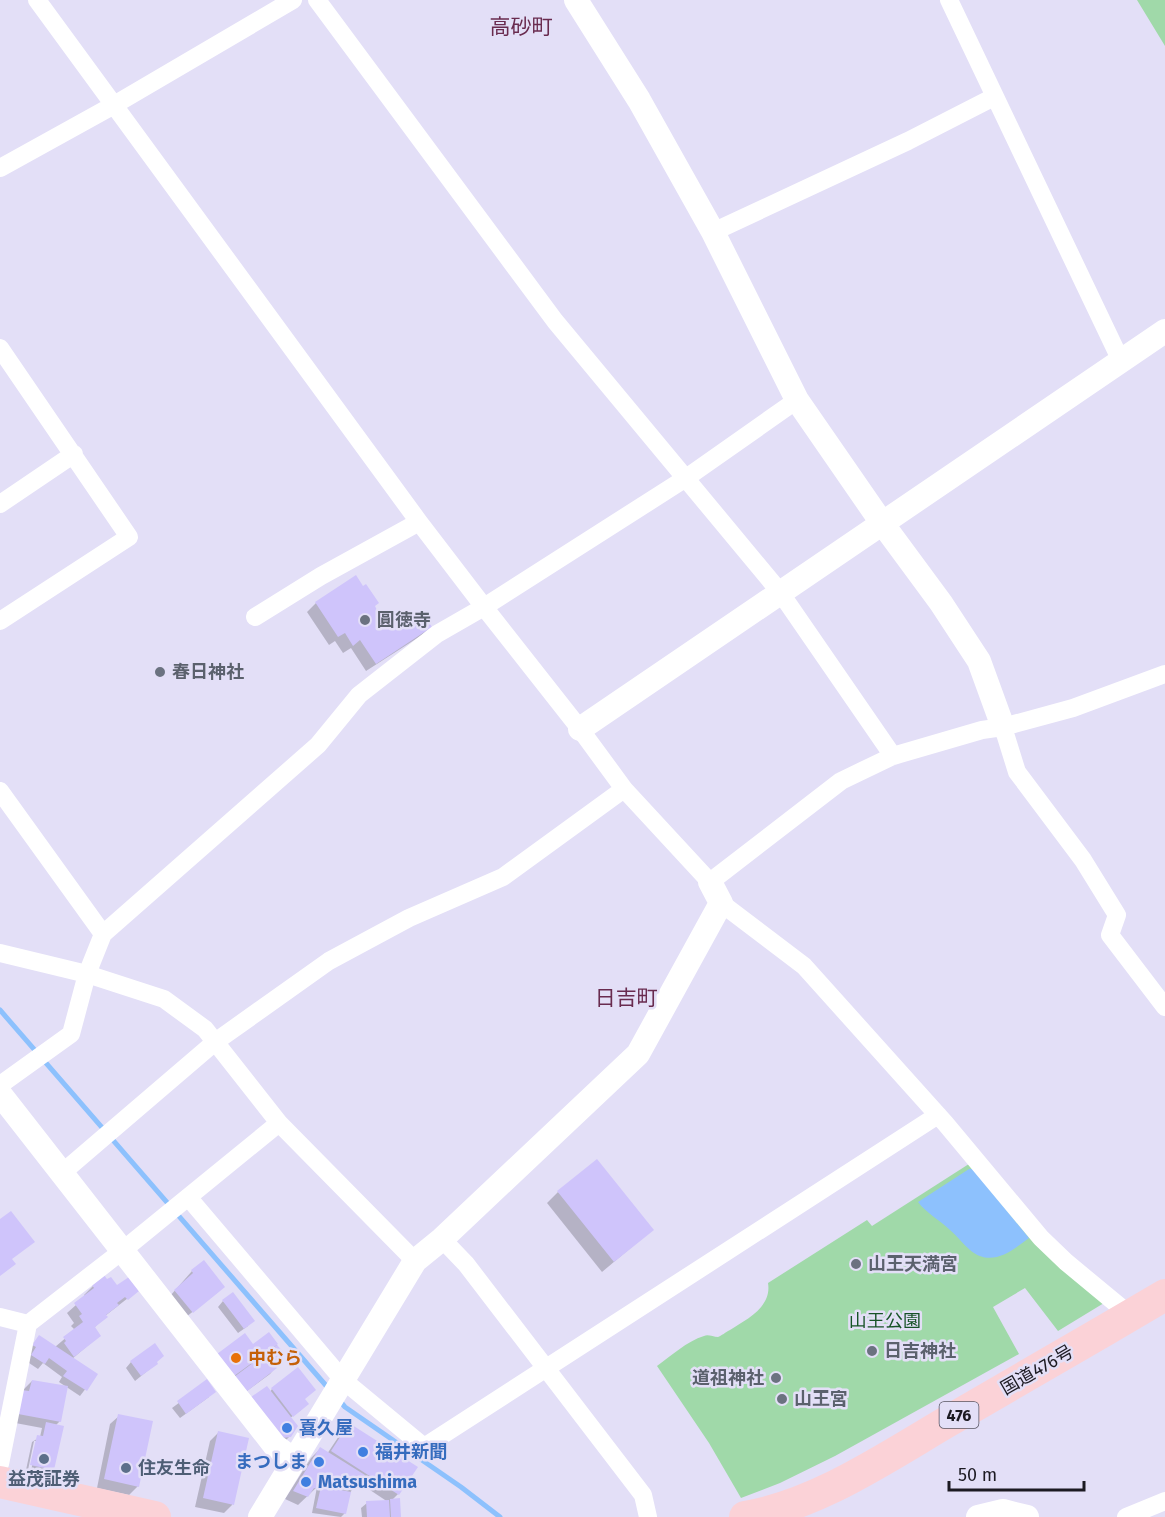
<svg xmlns="http://www.w3.org/2000/svg" width="1165" height="1517" viewBox="0 0 1165 1517" font-family="'Fira Sans','Noto Sans JP',sans-serif">
	<style>
		.green { fill: #a0d9a9 }
		.water { fill: #8dc1fd }
		.shadow { fill: #0003 }
		.lines { fill: none; stroke-linecap: round; stroke-linejoin: round }
		.stream { stroke: #8dc1fd; stroke-width: 5 }
		.building { fill: #cfc4fb }
		.minor { stroke: #fff; stroke-width: 18 }
		.tertiary { stroke: #fff; stroke-width: 24 }
		.trunk { stroke: #fbd2d7; stroke-width: 32 }
		.worship-dot { fill: #6b7280; stroke: #e3dff7; stroke-width: 2 }
		.food-dot { fill: #e8710a; stroke: #e3dff7; stroke-width: 2 }
		.shop-dot { fill: #3f7fe0; stroke: #e3dff7; stroke-width: 2 }
		.service-dot { fill: #5c6f8a; stroke: #e3dff7; stroke-width: 2 }
		.labels { text-anchor: middle; dominant-baseline: central; stroke-width: 5; stroke-linejoin: round; paint-order: stroke }
		.shield { fill: #e3dff7; stroke: #585562; stroke-width: 1.5 }
		.shield-label { font-size: 16px; font-weight: bold; fill: #1c1a22 }
		.worship-label { font-size: 18px; font-weight: bold; fill: #5b616d; stroke: #e3dff7; text-anchor: start }
		.park-label { font-size: 18px; fill: #175327; stroke: #e3dff7 }
		.food-label { font-size: 18px; font-weight: bold; fill: #c56008; stroke: #e3dff7; text-anchor: start }
		.street-label { font-size: 18px; fill: #1c1a22; stroke: #e3dff7 }
		.shop-label { font-size: 18px; font-weight: bold; fill: #366cbe; stroke: #e3dff7; text-anchor: start }
		.service-label { font-size: 18px; font-weight: bold; fill: #4e5e75; stroke: #e3dff7; text-anchor: start }
		.quarter-label { font-size: 21px; fill: #692b4f; stroke: #e3dff7 }
	</style>
	<rect width="100%" height="100%" fill="#e3dff7"/>
	<path class="green" d="M 1137,0 L 1165,0 L 1165,46 Z
		M 972,1162 L 1104,1303 L 1058,1331 L 1025,1288 L 993,1307 L 1019,1354 L 835,1456 L 780,1483 L 741,1498 L 709,1443 L 657,1366 C 671,1356 687,1341 704,1336 C 708,1334 713,1337 718,1337 C 721,1336 726,1332 730,1330 C 747,1319 772,1307 768,1283 L 867,1220 L 872,1226 Z"/>
	<path class="water" d="M 969,1169 L 973,1169 L 1029,1238 C 1012,1251 991,1268 970,1250 C 963,1244 957,1236 950,1230 C 940,1220 926,1213 918,1202 Z"/>
	<path class="shadow" d="M 316,603 L 399,630 L 431,626 L 422,635 L 366,671 L 351,648 L 343,653 L 335,641 L 329,645 L 307,612 Z
		M 558,1192 L 652,1230 L 602,1272 L 547,1203 Z
		M 192,1271 L 218,1292 L 186,1317 L 170,1296 Z
		M 104,1278 L 117,1288 L 137,1291 L 105,1316 L 94,1328 L 99,1336 L 72,1359 L 96,1375 L 80,1396 L 59,1382 L 62,1377 L 43,1363 L 38,1369 L 26,1361 L 28,1351 L 34,1342 L 55,1347 L 75,1330 L 71,1326 L 74,1323 L 67,1313 L 85,1297 L 84,1295 L 93,1286 Z
		M 223,1301 L 248,1326 L 238,1333 L 218,1307 Z
		M 269,1334 L 283,1354 L 272,1364 L 275,1368 L 270,1374 L 240,1396 L 213,1361 L 253,1346 Z
		M 131,1362 L 155,1363 L 156,1364 L 135,1381 L 126,1368 Z
		M 32,1381 L 60,1421 L 55,1426 L 53,1469 L 47,1474 L 31,1471 L 37,1441 L 34,1441 L 28,1470 L 26,1470 L 32,1442 L 40,1437 L 42,1428 L 10,1422 L 23,1390 Z
		M 207,1382 L 209,1397 L 180,1418 L 172,1408 Z
		M 272,1389 L 303,1400 L 301,1410 L 290,1418 L 290,1436 L 284,1442 L 270,1392 Z
		M 119,1416 L 138,1486 L 129,1495 L 97,1488 L 110,1424 Z
		M 349,1425 L 398,1494 L 392,1500 L 399,1517 L 362,1517 L 361,1508 L 367,1503 L 388,1502 L 358,1482 L 349,1494 L 345,1513 L 341,1517 L 312,1513 L 317,1487 L 298,1505 L 285,1499 L 311,1458 L 320,1449 L 327,1454 L 341,1433 Z
		M 219,1432 L 248,1439 L 232,1505 L 224,1513 L 195,1507 L 210,1441 Z"/>
	<g class="lines">
		<path class="stream" d="M 0,1010 L 329,1389
			M 339,1400 L 345,1407 L 461,1487 L 500,1517"/>
	</g>
	<path class="building" d="M 356,575 L 363,586 L 366,584 L 379,603 L 375,606 L 383,623 L 392,617 L 400,628 L 423,613 L 432,627 L 376,664 L 360,640 L 353,646 L 345,633 L 338,637 L 315,602 Z
		M 597,1159 L 654,1230 L 614,1262 L 557,1191 Z
		M 11,1211 L 35,1242 L 12,1259 L 16,1264 L 0,1276 L 0,1219 Z
		M 204,1260 L 225,1287 L 193,1313 L 174,1290 L 193,1273 L 191,1270 Z
		M 104,1275 L 107,1279 L 111,1277 L 117,1285 L 129,1277 L 139,1291 L 128,1300 L 125,1297 L 117,1303 L 119,1305 L 106,1315 L 108,1317 L 95,1327 L 101,1336 L 74,1357 L 64,1343 L 66,1341 L 63,1337 L 83,1322 L 79,1316 L 82,1314 L 74,1303 L 94,1288 L 92,1285 Z
		M 233,1292 L 255,1321 L 244,1329 L 222,1300 Z
		M 269,1332 L 278,1344 L 234,1376 L 217,1354 L 245,1333 L 253,1344 Z
		M 39,1335 L 98,1374 L 87,1391 L 63,1376 L 67,1371 L 49,1358 L 45,1364 L 31,1355 L 36,1347 L 32,1345 Z
		M 155,1343 L 164,1356 L 157,1362 L 158,1364 L 141,1376 L 130,1361 Z
		M 277,1345 L 285,1354 L 273,1363 L 277,1368 L 246,1392 L 234,1377 Z
		M 298,1367 L 316,1390 L 305,1399 L 309,1404 L 293,1417 L 271,1388 Z
		M 207,1379 L 216,1392 L 186,1414 L 177,1401 Z
		M 32,1380 L 68,1386 L 61,1422 L 18,1414 L 22,1390 L 29,1391 Z
		M 267,1386 L 298,1426 L 291,1437 L 282,1438 L 251,1397 Z
		M 118,1414 L 153,1421 L 139,1487 L 104,1479 Z
		M 46,1422 L 64,1426 L 54,1470 L 30,1465 L 37,1435 L 43,1436 Z
		M 349,1423 L 418,1467 L 399,1495 L 331,1451 Z
		M 218,1431 L 249,1438 L 234,1505 L 203,1498 Z
		M 320,1447 L 365,1475 L 355,1490 L 346,1485 L 344,1489 L 325,1477 L 317,1489 L 314,1488 L 308,1497 L 293,1491 Z
		M 322,1482 L 336,1485 L 336,1489 L 351,1492 L 346,1514 L 316,1508 Z
		M 400,1498 L 401,1517 L 391,1517 L 390,1499 Z
		M 389,1500 L 390,1517 L 367,1517 L 366,1501 Z"/>
	<g class="lines">
		<path class="minor" d="M 37,0 L 419,522 L 484,607 L 580,729 L 624,789 L 710,882 L 841,781 L 893,756 L 982,730 L 1003,727 L 1073,708 L 1165,674
			M 317,0 L 555,321 L 780,592 L 893,756
			M 949,0 L 1121,361
			M 0,168 L 114,105 L 293,0
			M 713,232 L 908,141 L 994,97
			M 0,348 L 129,537 L 0,621
			M 0,504 L 74,454
			M 255,617 L 321,576 L 419,522
			M 1003,727 L 1017,772 L 1083,860 L 1117,915 L 1110,935 L 1165,1007
			M 0,791 L 103,934
			M 721,903 L 804,966 L 945,1123 L 1041,1238 L 1066,1262 L 1130,1315
			M 0,953 L 87,974 L 164,999 L 205,1029 L 279,1123 L 415,1261
			M 0,1085 L 71,1034 L 87,974 L 103,934 L 318,745 L 359,695 L 437,634 L 484,607 L 686,478 L 797,400
			M 62,1173 L 215,1042 L 329,961 L 409,918 L 503,877 L 624,789
			M 188,1197 L 343,1380 L 424,1447 L 938,1115
			M 442,1239 L 466,1264 L 643,1495 L 648,1517
			M 0,1317 L 28,1324
			M 0,1464 L 28,1324 L 122,1251 L 279,1123
			M 1126,1517 L 1165,1501"/>
		<path class="tertiary" d="M 576,0 L 639,100 L 713,232 L 797,400 L 882,523 L 941,603 L 979,661 L 1003,727
			M 580,729 L 1165,331
			M 0,1094 L 275,1446 L 294,1460
			M 260,1517 L 415,1261 L 442,1239 L 638,1054 L 721,903 L 710,882
			M 978,1517 L 1003,1511 L 1027,1517"/>
		<path class="trunk" d="M 0,1482 L 155,1517
			M 745,1517 C 816,1505 884,1459 945,1423 C 1019,1380 1092,1338 1165,1295"/>
	</g>
	<g class="worship-dot">
		<circle cx="365" cy="620" r="6"/>
		<circle cx="160" cy="672" r="6"/>
		<circle cx="856" cy="1264" r="6"/>
		<circle cx="872" cy="1351" r="6"/>
		<circle cx="776" cy="1378" r="6"/>
		<circle cx="782" cy="1399" r="6"/>
	</g>
	<circle class="food-dot" cx="236" cy="1358" r="6"/>
	<g class="shop-dot">
		<circle cx="287" cy="1428" r="6"/>
		<circle cx="363" cy="1452" r="6"/>
		<circle cx="319" cy="1462" r="6"/>
		<circle cx="306" cy="1482" r="6"/>
	</g>
	<g class="service-dot">
		<circle cx="44" cy="1459" r="6"/>
		<circle cx="126" cy="1468" r="6"/>
	</g>
	<g class="labels">
		<rect class="shield" x="939.5" y="1402" width="39" height="26" rx="4.5"/>
		<g class="shield-label">
			<text x="959" y="1415">476</text>
		</g>
		<g class="worship-label">
			<text x="377" y="620">圓徳寺</text>
			<text x="172" y="672">春日神社</text>
			<text x="868" y="1264">山王天満宮</text>
			<text x="884" y="1351">日吉神社</text>
			<text x="764" y="1378" text-anchor="end">道祖神社</text>
			<text x="794" y="1399">山王宮</text>
		</g>
		<g class="park-label">
			<text x="885" y="1321">山王公園</text>
		</g>
		<g class="food-label">
			<text x="248" y="1358">中むら</text>
		</g>
		<g class="street-label">
			<text transform="translate(1037 1370) rotate(-30)">国道476号</text>
		</g>
		<g class="shop-label">
			<text x="299" y="1428">喜久屋</text>
			<text x="375" y="1452">福井新聞</text>
			<text x="307" y="1462" text-anchor="end">まつしま</text>
			<text x="318" y="1482">Matsushima</text>
		</g>
		<g class="service-label">
			<text x="138" y="1468">住友生命</text>
			<text x="44" y="1479" text-anchor="middle">益茂証券</text>
		</g>
		<g class="quarter-label">
			<text x="521" y="27">高砂町</text>
			<text x="626" y="998">日吉町</text>
		</g>
	</g>
	<path d="M949 1481v9h135v-9" fill="none" stroke="#1c1a22" stroke-width="3"/>
	<text x="958" y="1481" font-size="18" fill="#1c1a22" stroke="#e3dff7" stroke-width="4.5" paint-order="stroke">50 m</text>
</svg>
